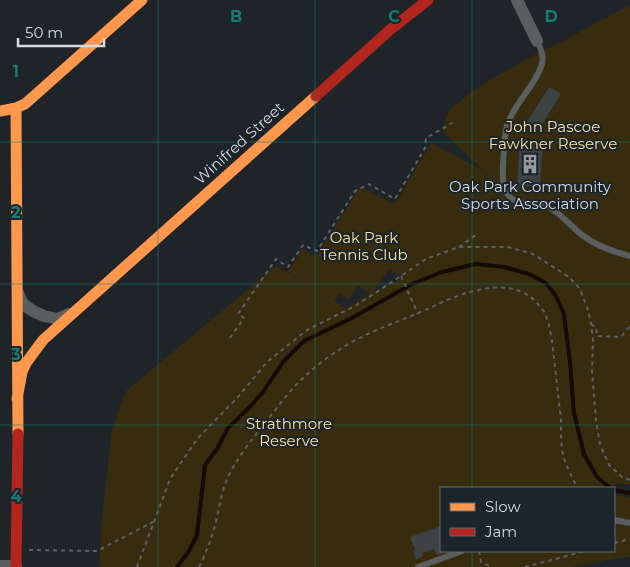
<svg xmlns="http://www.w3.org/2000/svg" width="630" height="567" viewBox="0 0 630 567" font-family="Montserrat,sans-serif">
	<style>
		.green { fill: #372d0e; fill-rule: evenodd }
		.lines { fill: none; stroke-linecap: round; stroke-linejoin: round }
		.stream { stroke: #140b04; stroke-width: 4 }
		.building { fill: #3d4245 }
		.path { stroke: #5f6264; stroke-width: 2; stroke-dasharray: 4 4; stroke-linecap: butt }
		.lane { stroke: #5b5e5f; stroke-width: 6 }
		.street { stroke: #5b5e5f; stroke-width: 12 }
		.slow { stroke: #ff974d; stroke-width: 11 }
		.jam { stroke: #b3261e; stroke-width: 11 }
		.grid { fill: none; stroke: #197b74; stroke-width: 1; stroke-opacity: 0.55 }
		.labels { text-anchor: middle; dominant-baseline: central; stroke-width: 4; stroke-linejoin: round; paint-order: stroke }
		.park-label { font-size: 15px; fill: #fae0a0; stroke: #1b252b }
		.street-label { font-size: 15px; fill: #d3dade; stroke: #1b252b }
		.poi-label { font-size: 15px; fill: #d3dade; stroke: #1b252b }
		.grid-label { font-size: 16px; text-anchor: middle; font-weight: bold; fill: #197b74; stroke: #1b252b; stroke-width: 4; stroke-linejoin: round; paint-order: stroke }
	</style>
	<rect width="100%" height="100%" fill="#1e2428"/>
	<path class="green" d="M 630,5 L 630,485 L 617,483 L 614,491 L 614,488 L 441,488 L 441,551 L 614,551 L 614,494 L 630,497 L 630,557 L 619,558 L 571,567 L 99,567 L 102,517 L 112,430 L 126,391 L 276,266 L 308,285 L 288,272 L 302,249 L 316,257 L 360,187 L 395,204 L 431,143 L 484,171 L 442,131 L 449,110 L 474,90 L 526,59 L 561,42 ZM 389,270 L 405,277 L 373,292 ZM 358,286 L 370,294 L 346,308 L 334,301 L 339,294 L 349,300 Z"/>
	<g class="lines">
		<path class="stream" d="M 614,490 L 630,493
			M 177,567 L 189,551 L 197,535 L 205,465 L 217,449 L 228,428 L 247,410 L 263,392 L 283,362 L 304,341 L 350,319 L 412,284 L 442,272 L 476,264 L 504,267 L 529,274 L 546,283 L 556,296 L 564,314 L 570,363 L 574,413 L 584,454 L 597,477 L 610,488"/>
	</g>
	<path class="building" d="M 549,87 L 561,94 L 538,131 L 526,123 Z
		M 520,141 L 543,142 L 540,187 L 517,185 Z
		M 441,526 L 441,551 L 449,551 L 437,555 L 434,549 L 422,553 L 423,556 L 416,559 L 413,551 L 415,550 L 410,537 Z"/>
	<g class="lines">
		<path class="path" d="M 459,247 L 476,235
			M 401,276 L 418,314
			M 591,324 L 596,327 L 597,336 L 621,337 L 630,326
			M 230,338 L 244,318 L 238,314 L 276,259 L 288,267 L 303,245 L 317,251 L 355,191 L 369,184 L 395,199 L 425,148 L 426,138 L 452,123
			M 614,543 L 630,539
			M 29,550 L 97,551 L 153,522
			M 479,551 L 481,562 L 491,567
			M 137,567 L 170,479 L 197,439 L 238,397 L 267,362 L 307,330 L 355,306 L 401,276 L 426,259 L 459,247 L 508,247 L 533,254 L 569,277 L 580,289 L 588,310 L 591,324 L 593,340 L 592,371 L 596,421 L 600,444 L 609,465 L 622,477 L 630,480
			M 199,567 C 207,551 213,535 217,517 C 220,504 222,490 228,477 C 237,458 251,441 264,424 C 274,412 284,398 295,386 C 311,369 331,354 352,342 C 379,327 410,318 438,304 C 467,291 512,275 537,303 C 541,307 546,313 547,319 C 552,334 553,351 555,367 C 557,385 559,402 561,420 C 561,430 561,440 562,450 C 565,464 571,476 578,488
			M 525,567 L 585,551"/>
		<path class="lane" d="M 537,41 C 541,49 545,58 541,67 C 534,87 513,105 507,126 C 504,138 504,152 503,164 C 503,175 501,189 510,197 C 520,207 538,201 550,208 C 562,215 571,226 582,235 C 595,245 614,252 630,256
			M 614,520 L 630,523
			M 418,567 L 462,551"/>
		<path class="street" d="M 517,0 L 537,41
			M 18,293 L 23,304 L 33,311 L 44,316 L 58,319 L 69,314
			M 0,566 L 16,566"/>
		<path class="slow" d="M 16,108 L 18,434
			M 0,111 L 16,108 L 25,104 L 142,0
			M 17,399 L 22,372 L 26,363 L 43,340 L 316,96"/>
		<path class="jam" d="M 316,96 L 391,29 L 428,0
			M 16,567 L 18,434"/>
	</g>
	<path class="grid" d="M 158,0 L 158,567M 315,0 L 315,567M 472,0 L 472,488M 0,142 L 630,142M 0,284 L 630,284M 0,425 L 630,425M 472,551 L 472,567"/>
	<defs>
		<symbol id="building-bare" viewBox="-9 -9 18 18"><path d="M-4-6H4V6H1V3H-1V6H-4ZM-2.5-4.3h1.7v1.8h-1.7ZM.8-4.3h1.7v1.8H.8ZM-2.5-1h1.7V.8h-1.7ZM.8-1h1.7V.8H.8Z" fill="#949a9e" stroke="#1b252b" stroke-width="2.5" paint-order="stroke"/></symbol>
	</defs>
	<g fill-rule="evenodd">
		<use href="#building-bare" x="516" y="150" width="28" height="28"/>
	</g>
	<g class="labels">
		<g class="park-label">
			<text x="553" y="126">John Pascoe<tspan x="553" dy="17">Fawkner Reserve</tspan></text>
			<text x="364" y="237">Oak Park<tspan x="364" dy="17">Tennis Club</tspan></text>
			<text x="289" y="423">Strathmore<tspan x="289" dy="17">Reserve</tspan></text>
		</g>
		<g class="street-label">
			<text transform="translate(239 143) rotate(-42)">Winifred Street</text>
		</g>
		<g class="poi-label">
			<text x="530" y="186">Oak Park Community<tspan x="530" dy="17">Sports Association</tspan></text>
		</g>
	</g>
	<g class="grid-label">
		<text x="236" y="22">B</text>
		<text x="394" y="22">C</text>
		<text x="551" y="22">D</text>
		<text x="16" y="77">1</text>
		<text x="16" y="218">2</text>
		<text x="16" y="360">3</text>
		<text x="16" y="502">4</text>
	</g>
	<rect x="440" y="487" width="175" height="65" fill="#1b252b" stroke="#656d73"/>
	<rect x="450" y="503" width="25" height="8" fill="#ff974d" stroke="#656d73"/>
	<text x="485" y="512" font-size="15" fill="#d3dade">Slow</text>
	<rect x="450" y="528" width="25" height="8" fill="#b3261e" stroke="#656d73"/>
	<text x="485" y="537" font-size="15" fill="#d3dade">Jam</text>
	<path d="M18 38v8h86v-8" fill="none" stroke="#d3dade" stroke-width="2.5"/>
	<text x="25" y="38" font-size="15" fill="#d3dade" stroke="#1b252b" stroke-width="4" paint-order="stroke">50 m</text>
</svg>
